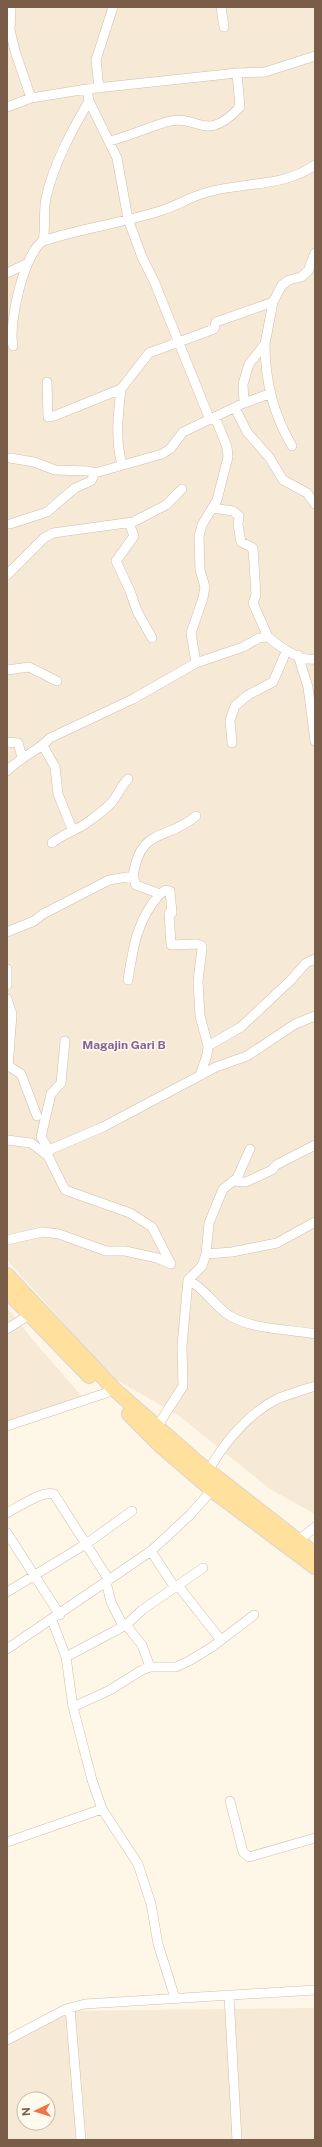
<svg xmlns="http://www.w3.org/2000/svg" width="322" height="2147" viewBox="0 0 322 2147" font-family="'Public Sans',sans-serif">
	<style>
		.residential { fill: #f6e9d5; fill-rule: evenodd }
		.lines { fill: none; stroke-linecap: round; stroke-linejoin: round }
		.minor-casing { stroke: #d0beab; stroke-width: 10 }
		.primary-casing { stroke: #dcd5d0; stroke-width: 16 }
		.minor { stroke: #fff; stroke-width: 9 }
		.primary { stroke: #ffe09c; stroke-width: 14 }
		.labels { text-anchor: middle; dominant-baseline: central; stroke-width: 3; stroke-linejoin: round; paint-order: stroke }
		.neighbourhood-label { font-size: 12px; font-weight: bold; fill: #876196; stroke: #fff9ee }
	</style>
	<rect width="100%" height="100%" fill="#fef6e7"/>
	<path class="residential" d="M 7,7 L 315,7 L 315,1514 L 270,1489 L 178,1415 L 113,1378 L 7,1260 Z
		M 7,1307 L 32,1339 L 85,1400 L 7,1427 Z
		M 315,2008 L 315,2140 L 7,2140 L 7,2039 L 63,2011 ZM 24,2099 L 48,2099 L 48,2123 L 24,2123 Z"/>
	<g class="lines">
		<defs>
			<path id="minor" d="M 11,7 L 10,30 L 15,51 L 31,98
				M 221,7 L 224,27
				M 99,88 L 96,60 L 113,7
				M 87,89 L 89,101 L 117,158 L 128,219 L 142,257 L 154,281 L 210,420
				M 7,107 L 31,98 L 87,89 L 237,73 L 265,72 L 315,56
				M 110,141 C 129,136 147,128 166,122 C 200,113 204,145 240,107 L 237,73
				M 43,241 C 46,227 43,212 46,198 C 54,163 71,132 89,101
				M 7,273 L 26,264
				M 265,344 C 265,382 273,414 292,446
				M 13,346 C 8,324 24,253 43,241 C 82,228 124,223 163,210 C 178,205 192,196 208,192 C 244,182 284,187 315,165
				M 47,382 L 48,417 L 54,416 L 121,389 L 149,353 L 214,329 L 216,322 L 273,302 L 282,285 L 289,280 L 301,277 L 308,271 L 315,253
				M 121,389 C 118,416 115,438 122,465
				M 244,403 L 269,394
				M 235,408 L 247,432 L 269,457 L 283,480 L 307,493 L 315,504
				M 10,458 L 34,462 L 55,470 L 89,471 L 95,473 L 162,454 L 170,449 L 183,432 L 244,403 L 243,384 L 249,364 L 265,344 L 273,302
				M 212,508 L 233,511 L 239,516 L 238,525 L 241,542 L 253,548 L 256,595 L 253,603 L 268,637
				M 129,523 L 134,536 L 116,561 L 130,591 L 137,611 L 152,638
				M 10,524 L 47,512 L 75,488 L 91,481 L 95,473
				M 7,575 L 44,538 L 53,533 L 133,522 L 166,505 L 182,489
				M 298,655 L 308,687 L 315,741
				M 196,663 L 191,633 L 203,598 L 205,587 L 200,570 L 199,536 L 202,525 L 217,500 L 228,457 L 227,447 L 215,417
				M 7,670 L 29,667 L 57,681
				M 7,742 L 18,743 L 22,757
				M 232,743 L 230,720 L 235,706 L 248,695 L 273,682 L 286,652
				M 43,746 L 55,767 L 58,794 L 72,829
				M 7,771 C 20,757 37,752 50,738 L 133,699 L 196,663 L 243,647 L 259,638 L 268,637 C 279,646 300,662 315,659
				M 52,843 C 64,833 76,831 88,822 C 96,816 105,810 112,802 C 118,795 121,786 128,779
				M 160,894 L 166,890 L 170,891 L 172,913 L 169,913 L 171,945 L 197,944 L 201,945 L 202,948 L 198,981 L 200,1016 L 208,1046 L 207,1055 L 200,1075
				M 7,932 L 34,921 L 43,914 L 109,880 L 133,876 C 141,826 165,842 196,816
				M 7,969 L 7,985
				M 128,980 C 133,948 137,919 160,894 L 136,885 L 133,876
				M 7,999 L 12,1014 L 8,1067
				M 208,1046 L 241,1027 L 290,981 L 306,963 L 315,959
				M 7,1065 L 21,1074 L 37,1116
				M 7,1140 L 31,1143 L 48,1156 L 65,1190 L 130,1213 L 152,1227 L 171,1264
				M 49,1150 L 103,1127 L 216,1067 L 247,1056 L 295,1024 L 315,1016
				M 48,1156 L 49,1150 L 41,1137 L 51,1094 L 61,1083 L 65,1041
				M 233,1181 L 246,1182 L 272,1170 L 276,1165 L 315,1145
				M 7,1240 L 42,1232 L 59,1234 L 106,1251 L 125,1251 L 157,1258 L 171,1264
				M 206,1254 L 232,1252 L 277,1243 L 315,1222
				M 188,1280 C 205,1288 214,1306 230,1316 C 255,1330 288,1329 315,1334
				M 7,1329 L 29,1315
				M 7,1426 L 106,1393
				M 157,1427 L 183,1386 L 182,1346 L 188,1280 L 202,1266 L 206,1254 L 209,1223 L 223,1189 L 237,1178 L 250,1149
				M 208,1471 C 225,1442 246,1415 277,1399 C 289,1394 303,1390 315,1386
				M 7,1513 C 18,1507 43,1490 54,1494 L 109,1580
				M 7,1533 L 60,1615
				M 298,1541 L 315,1527
				M 151,1551 L 175,1588 L 180,1588 L 220,1639
				M 106,1582 L 111,1602 L 121,1622 L 126,1625 L 142,1645 L 150,1667
				M 7,1592 L 86,1544 L 132,1511
				M 52,1620 L 66,1657 L 73,1707 L 92,1780 L 102,1809 L 138,1864 L 151,1904 L 158,1944 L 175,1998
				M 7,1649 L 151,1551 L 190,1515 L 212,1490
				M 66,1657 L 126,1625 L 142,1610 L 203,1568
				M 73,1707 L 110,1690 L 142,1670 L 150,1667 L 176,1667 L 189,1661 L 212,1647 L 254,1615
				M 230,1801 L 243,1852 L 249,1857 L 315,1838
				M 7,1842 L 102,1809
				M 229,1995 L 237,2140
				M 70,2008 L 81,2140
				M 7,2040 L 66,2009 L 85,2004 L 315,1990"/>
			<path id="primary" d="M 7,1275 L 114,1389 L 197,1462 L 315,1554
				M 7,1291 L 89,1376
				M 129,1414 L 163,1448 L 212,1490 L 315,1567"/>
		</defs>
		<use href="#minor" class="minor-casing"/>
		<use href="#primary" class="primary-casing"/>
		<use href="#minor" class="minor"/>
		<use href="#primary" class="primary"/>
	</g>
	<g class="labels">
		<g class="neighbourhood-label">
			<text x="124" y="1045">Magajin Gari B</text>
		</g>
	</g>
	<rect width="322" height="2147" fill="none" stroke="#795d49" stroke-width="16"/>
	<g transform="translate(36 2111) rotate(266)"><circle r="19" fill="#fff9ee" stroke="#c9bbac"/>
	<path d="M0-3L7 15L0 10L-7 15Z" fill="#ee7646"/>
	<text y="-6" font-size="11" font-weight="bold" text-anchor="middle" fill="#795d49">N</text>
	</g>
</svg>
